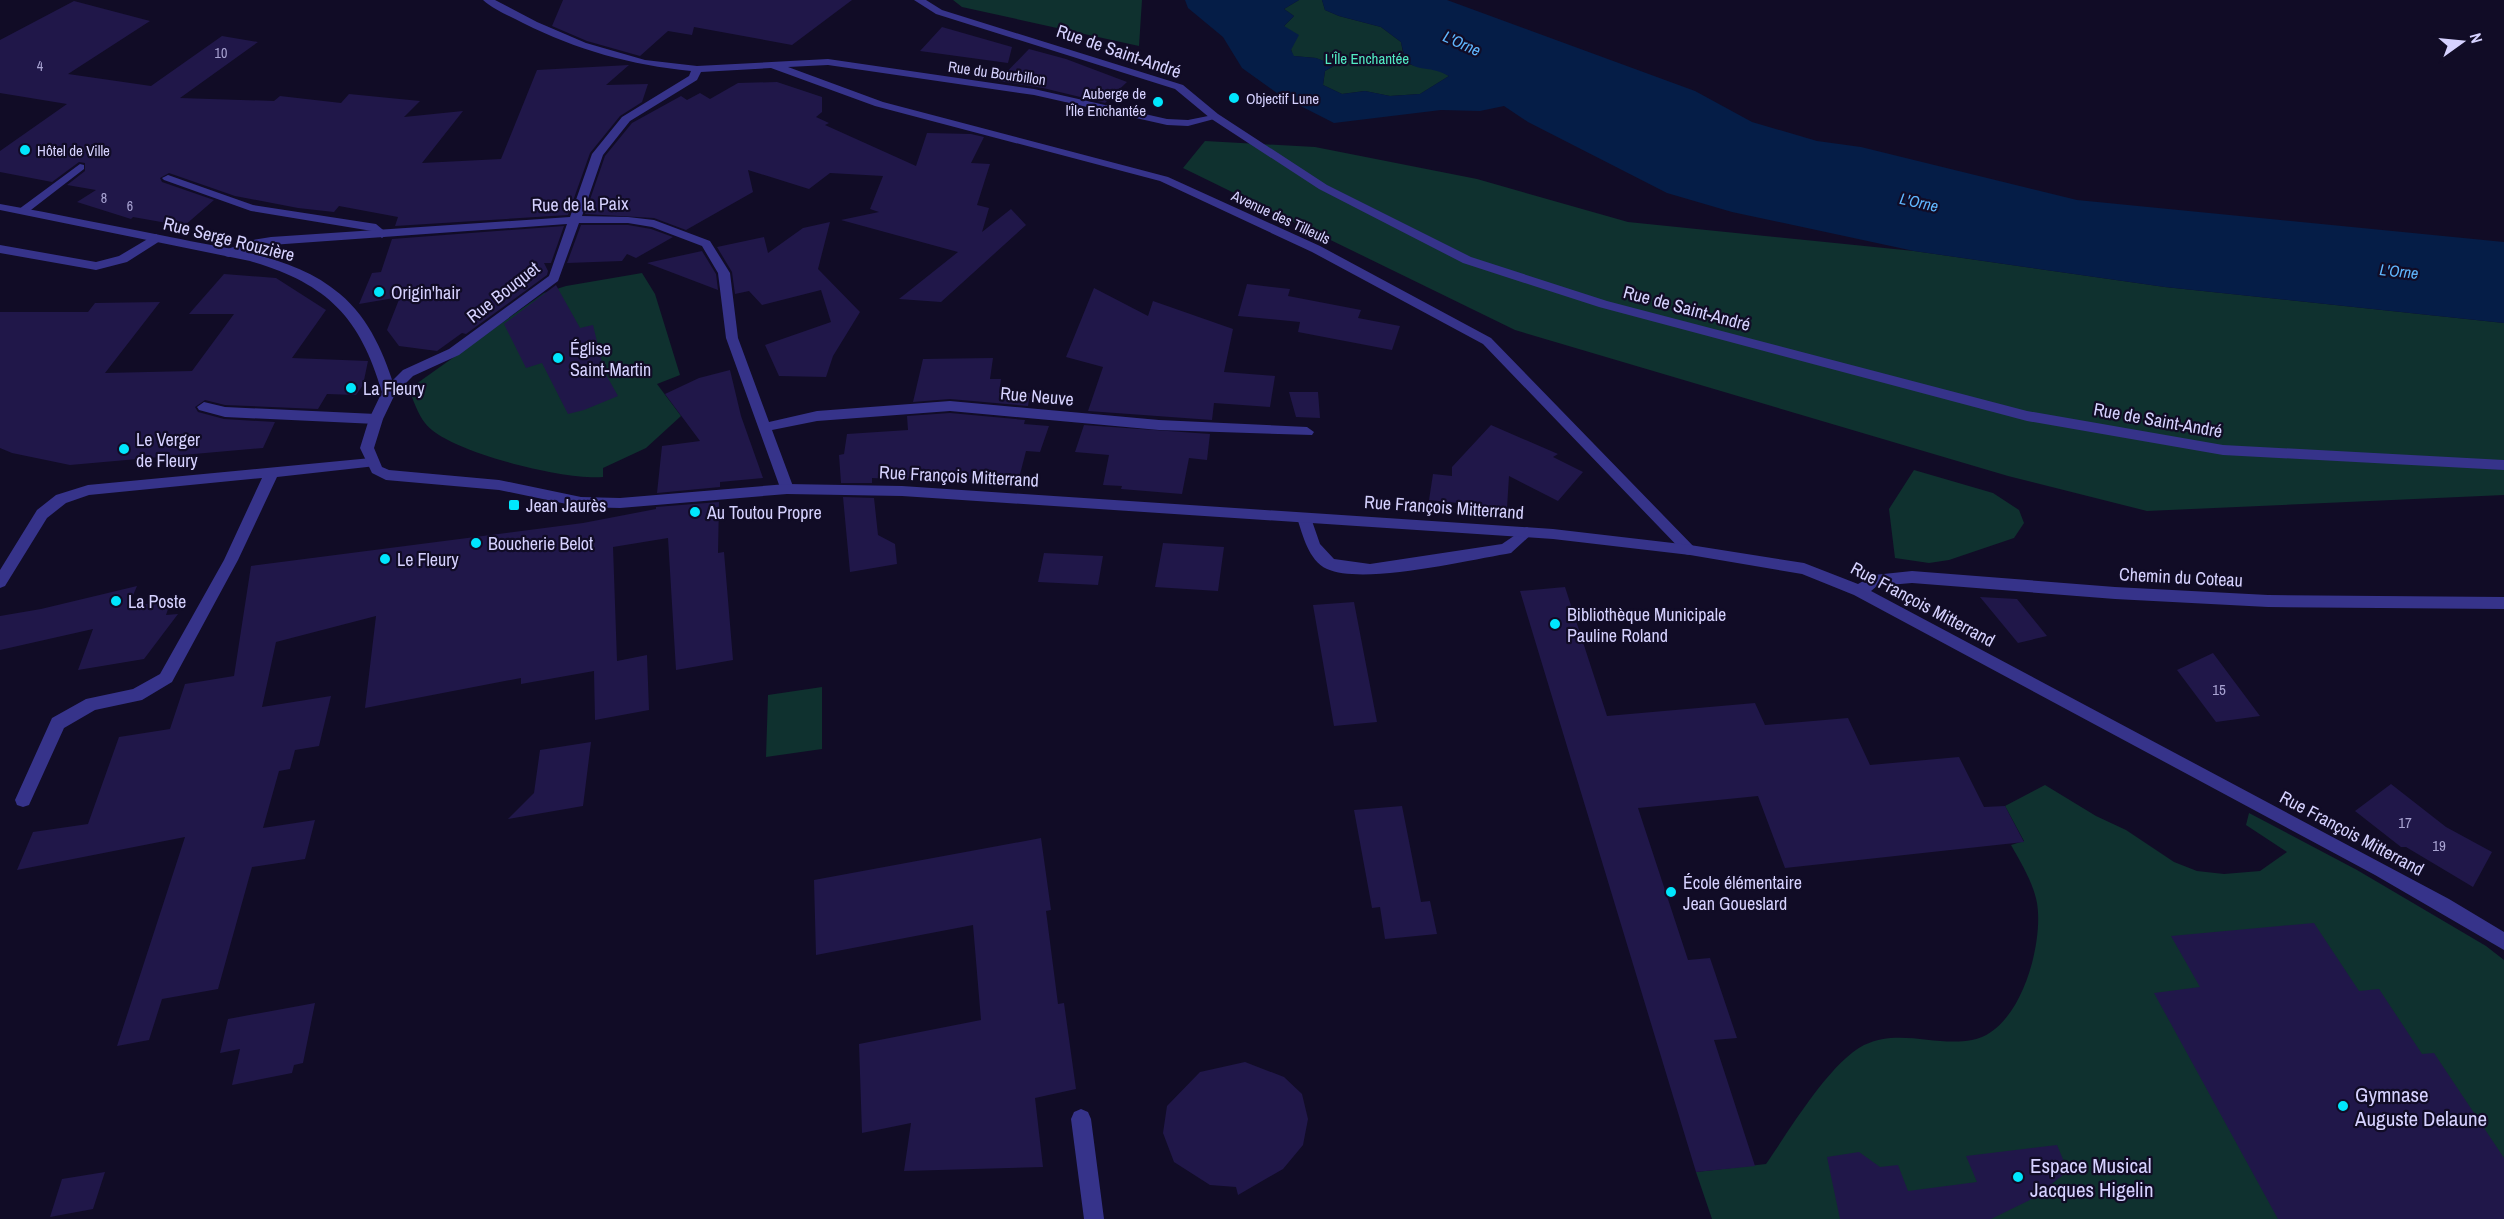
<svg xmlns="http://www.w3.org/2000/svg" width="2504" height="1219" viewBox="0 0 2504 1219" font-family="'Archivo Narrow',sans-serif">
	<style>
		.green { fill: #0f312f }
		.water { fill: #051d47 }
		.building { fill: #201749 }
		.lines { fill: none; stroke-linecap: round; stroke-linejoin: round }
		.service { fill: #36338a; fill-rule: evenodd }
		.minor { fill: #36338a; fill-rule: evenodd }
		.tertiary { fill: #36338a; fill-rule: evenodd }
		.poi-dot { fill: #00e6fd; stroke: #110c26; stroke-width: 2 }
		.labels { text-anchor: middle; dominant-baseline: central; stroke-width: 4.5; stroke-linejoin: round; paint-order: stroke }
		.far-number-label { font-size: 14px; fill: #a8a3d2 }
		.far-park-label { font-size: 15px; fill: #52ebc3; stroke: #110c26 }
		.far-street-label { font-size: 15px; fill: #d6d2ff; stroke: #110c26 }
		.far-poi-label { font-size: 15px; fill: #d6d2ff; stroke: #110c26; text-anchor: start }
		.number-label { font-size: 15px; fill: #a8a3d2 }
		.far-water-label { font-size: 16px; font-style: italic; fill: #60b7ff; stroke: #110c26 }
		.street-label { font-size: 18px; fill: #d6d2ff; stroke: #110c26 }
		.poi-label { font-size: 18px; fill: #d6d2ff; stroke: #110c26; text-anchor: start }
		.near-poi-label { font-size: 21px; fill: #d6d2ff; stroke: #110c26; text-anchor: start }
	</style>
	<rect width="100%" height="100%" fill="#110c26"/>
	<path class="green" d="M 953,0 L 1142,0 L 1139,46 L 962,7 Z
		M 1299,0 L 1322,0 L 1325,10 L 1339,16 L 1381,27 L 1401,42 C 1406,71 1408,63 1432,68 C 1438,69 1444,73 1449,76 L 1420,94 L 1390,96 L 1365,91 L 1342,94 L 1323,85 L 1325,71 L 1334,66 L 1316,58 L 1293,56 L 1284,26 L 1294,16 L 1284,9 Z
		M 1205,141 L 1315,147 L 1477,179 L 1628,222 L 1914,251 L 2165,287 L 2504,323 L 2504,495 L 2147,511 L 2008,476 L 1515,330 L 1183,168 Z
		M 642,273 L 655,294 L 680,375 L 657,384 L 681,416 L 646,448 L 603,468 L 603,477 C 567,481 446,452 425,423 C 418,414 413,400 409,389 L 544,293 L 566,286 Z
		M 1914,470 L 1993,493 L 2019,510 L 2024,523 L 2014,538 L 1949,560 L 1929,563 L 1895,558 L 1889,509 Z
		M 822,687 L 822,749 L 766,757 L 768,695 Z
		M 2045,785 L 2096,816 L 2126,830 L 2174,862 L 2197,871 L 2224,874 L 2260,871 L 2287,852 L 2246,825 L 2249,813 L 2357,870 L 2486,946 L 2504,960 L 2504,1219 L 1712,1219 L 1696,1172 L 1766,1164 C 1789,1131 1829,1063 1864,1045 C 1900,1028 1936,1047 1972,1040 C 2020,1032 2044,944 2037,903 C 2033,882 2021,863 2011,845 L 2024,841 L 2005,806 Z"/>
	<path class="water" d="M 1185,0 L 1299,0 L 1284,9 L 1294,16 L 1284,26 L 1299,35 L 1291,50 L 1294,56 L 1316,58 L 1335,65 L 1325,71 L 1323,85 L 1342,94 L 1365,91 L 1390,96 L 1420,94 L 1449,76 C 1422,61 1408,79 1401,42 L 1381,27 L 1339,16 L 1325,10 L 1322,0 L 1447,0 L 1695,91 L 1752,122 L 1817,141 L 1861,147 L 2077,200 L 2504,242 L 2504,323 L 2165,287 L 1914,251 L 1732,212 L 1667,193 L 1528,122 L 1504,106 L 1480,111 L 1441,110 L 1334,123 L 1281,96 L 1242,68 L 1223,37 L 1188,8 Z"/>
	<path class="building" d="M 563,0 L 852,0 L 792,45 L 694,27 L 692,35 L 668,31 L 640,56 L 587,41 L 552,26 Z
		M 74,1 L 150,21 L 68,74 L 151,86 L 222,36 L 258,42 L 180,98 L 274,101 L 280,96 L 341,103 L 349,94 L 420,101 L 404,117 L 463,111 L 422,163 L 501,159 L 537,70 L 629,65 L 606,85 L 648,84 L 642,102 L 620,116 L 590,153 L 568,215 L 395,226 L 398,217 L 339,206 L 334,212 L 298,208 L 235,196 L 169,173 L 160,178 L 162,182 L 214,200 L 184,226 L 133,217 L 131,219 L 77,202 L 96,190 L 67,185 L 85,171 L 85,163 L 79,162 L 52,182 L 0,172 L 0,151 L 67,104 L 0,93 L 0,40 Z
		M 942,27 L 1012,47 L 1008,63 L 920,51 Z
		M 1029,49 L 1066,59 L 1127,82 L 1105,103 L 1043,88 L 998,81 Z
		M 777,82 L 822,97 L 822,112 L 816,117 L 829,123 L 825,125 L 916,166 L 927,133 L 971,134 L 984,137 L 971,163 L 990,164 L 977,205 L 989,208 L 982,232 L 1011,209 L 1026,225 L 941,302 L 899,299 L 958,252 L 841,220 L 879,212 L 870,209 L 883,176 L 830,173 L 809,189 L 748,170 L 753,192 L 686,230 L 654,218 L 585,214 L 605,156 L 632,123 L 681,96 L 687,100 L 700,93 L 710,99 L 738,83 Z
		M 830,222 L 818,269 L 860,312 L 833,356 L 826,377 L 779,376 L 765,345 L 831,322 L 821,290 L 762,305 L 749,291 L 735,294 L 732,272 L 717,247 L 764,237 L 768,253 L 803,228 Z
		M 581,225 L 628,225 L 651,229 L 673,237 L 636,258 L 627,254 L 622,261 L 567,263 Z
		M 564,226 L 551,263 L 544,263 L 548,271 L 547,275 L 466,334 L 462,333 L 437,351 L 399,346 L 387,330 L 400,297 L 359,304 L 372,273 L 381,272 L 392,239 Z
		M 702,251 L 716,274 L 718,290 L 647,263 Z
		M 224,274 L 276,278 L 326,310 L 292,358 L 368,361 L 363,385 L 356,395 L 327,394 L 318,409 L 225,405 L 205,400 L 195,407 L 198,412 L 224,419 L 275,422 L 263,448 L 70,465 L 12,453 L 0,448 L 0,312 L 88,312 L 95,303 L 160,302 L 105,373 L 192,371 L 234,314 L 189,314 Z
		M 1247,284 L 1290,289 L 1288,296 L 1361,310 L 1358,318 L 1400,326 L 1392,350 L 1298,332 L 1300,322 L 1238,316 Z
		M 556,285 L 580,328 L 593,325 L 604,371 L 618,396 L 584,410 L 568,414 L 542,363 L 526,368 L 504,324 Z
		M 1094,288 L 1148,316 L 1153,301 L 1233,329 L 1224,372 L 1275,376 L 1270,407 L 1214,403 L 1212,420 L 1088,411 L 1103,367 L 1066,357 Z
		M 993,358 L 990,379 L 1001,379 L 999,393 L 1030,393 L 1028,406 L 950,399 L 913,402 L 923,359 Z
		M 730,370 L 741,416 L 763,478 L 720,482 L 720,487 L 657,493 L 662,446 L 700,441 L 665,394 L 699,378 Z
		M 1289,392 L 1318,392 L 1320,418 L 1296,417 Z
		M 950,413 L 1025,420 L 1024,424 L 1049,426 L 1040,452 L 1026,451 L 1018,482 L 909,476 L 908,480 L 872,478 L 872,483 L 841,483 L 839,455 L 844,454 L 847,434 L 908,430 L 907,416 Z
		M 1084,425 L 1210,434 L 1207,460 L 1189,458 L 1182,494 L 1121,489 L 1122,486 L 1103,485 L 1109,455 L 1075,452 Z
		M 1491,425 L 1558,454 L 1553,457 L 1583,472 L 1558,501 L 1509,476 L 1507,508 L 1429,500 L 1433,474 L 1452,476 L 1452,467 Z
		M 843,497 L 874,498 L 878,535 L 895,544 L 897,564 L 850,572 Z
		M 719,502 L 718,553 L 724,552 L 733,660 L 676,670 L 668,538 L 613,547 L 617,661 L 647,655 L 649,710 L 595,720 L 594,671 L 521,684 L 521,678 L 365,708 L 376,616 L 276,642 L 262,707 L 331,696 L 319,746 L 295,750 L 290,769 L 279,771 L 263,828 L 315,820 L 305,859 L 252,867 L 218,989 L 162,999 L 149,1040 L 117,1046 L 185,837 L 17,870 L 33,832 L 88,824 L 119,737 L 170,729 L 185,684 L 234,676 L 251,566 L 583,523 L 656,509 L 656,507 Z
		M 1163,543 L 1224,547 L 1218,591 L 1155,587 Z
		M 1044,553 L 1103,556 L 1098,585 L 1038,582 Z
		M 137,586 L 128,607 L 171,600 L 166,615 L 178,614 L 144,659 L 78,670 L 93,629 L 0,650 L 0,616 L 41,609 Z
		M 1565,587 L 1607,716 L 1755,703 L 1765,725 L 1848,718 L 1870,765 L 1959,757 L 1984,807 L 2005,806 L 2024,842 L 1785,868 L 1758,796 L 1638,808 L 1688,960 L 1710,958 L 1737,1038 L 1714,1040 L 1755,1166 L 1696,1172 L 1520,591 Z
		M 1980,597 L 2017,599 L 2047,636 L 2018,643 Z
		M 1354,602 L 1377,722 L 1334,726 L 1313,605 Z
		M 2213,653 L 2260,716 L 2216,722 L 2177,670 Z
		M 591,742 L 583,806 L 508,819 L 534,793 L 540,750 Z
		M 2391,784 L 2446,827 L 2492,852 L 2473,887 L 2406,847 L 2401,847 L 2355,811 Z
		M 1402,806 L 1421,902 L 1430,901 L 1437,934 L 1385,939 L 1380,907 L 1372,908 L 1354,810 Z
		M 1041,838 L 1051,910 L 1046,911 L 1058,1004 L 1064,1003 L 1076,1089 L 1035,1098 L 1043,1167 L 904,1171 L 911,1123 L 862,1133 L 859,1044 L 981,1020 L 973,925 L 816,955 L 814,880 Z
		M 2314,923 L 2359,991 L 2379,989 L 2422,1054 L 2434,1053 L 2504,1158 L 2504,1219 L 2278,1219 L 2154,993 L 2200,987 L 2171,936 Z
		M 315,1003 L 303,1063 L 294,1065 L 292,1073 L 232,1085 L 240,1049 L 220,1053 L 228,1019 Z
		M 1245,1062 L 1284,1077 L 1302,1094 L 1308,1119 L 1303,1145 L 1283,1169 L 1238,1195 L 1236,1187 L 1210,1185 L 1174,1162 L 1163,1133 L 1167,1106 L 1200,1072 Z
		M 2057,1145 L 2068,1171 L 2034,1198 L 1991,1219 L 1840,1219 L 1827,1157 L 1859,1152 L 1880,1167 L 1898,1165 L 1908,1191 L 1977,1182 L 1966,1156 Z
		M 105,1172 L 93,1209 L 50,1217 L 62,1179 Z"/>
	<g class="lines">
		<path class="service" d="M 80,164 L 84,165 L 84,169 L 27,213 L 19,213 L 19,209 Z
			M 168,175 L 253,205 L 376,224 L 388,234 L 382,238 L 372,231 L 251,211 L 164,180 L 162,178 Z
			M 204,402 L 225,407 L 376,414 L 383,419 L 376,424 L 225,417 L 199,410 L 197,407 Z
			M 1304,513 L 1311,518 L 1320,544 L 1334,559 L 1370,564 L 1502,544 L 1527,527 L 1534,532 L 1511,553 L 1506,554 C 1464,561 1363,585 1327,569 C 1308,560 1303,535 1297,518 Z
			M 1081,1109 L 1088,1112 L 1091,1119 L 1104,1219 L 1084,1219 L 1071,1119 L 1074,1112 Z"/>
		<path class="minor" d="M 483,0 L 495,0 L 537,22 L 586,43 L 645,60 L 697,66 L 828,59 L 1034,89 L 1167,119 L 1188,120 L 1218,114 L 1218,118 L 1188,126 L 1167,125 L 1034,95 L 828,65 L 788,67 L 883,102 L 1168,177 L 1320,246 L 1491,338 L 1697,550 L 1690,555 L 1685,554 L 1483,344 L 1312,252 L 1160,181 L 875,106 L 771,68 L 701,72 L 697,80 L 630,121 L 603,155 L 582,216 L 628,217 L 654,220 L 710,241 L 730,273 L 738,338 L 769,422 L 817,411 L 950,401 L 1159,420 L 1307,427 L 1314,432 L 1312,435 L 1159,430 L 950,411 L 817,421 L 772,430 L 794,489 L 787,494 L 782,493 L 726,338 L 718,273 L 702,246 L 652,227 L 628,223 L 579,223 L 558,281 L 459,355 L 413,376 L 394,395 L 384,395 L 382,392 L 384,389 L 403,370 L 449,349 L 549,276 L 567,224 L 271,245 L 229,257 L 225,256 L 225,250 L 253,240 L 271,237 L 570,217 L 592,154 L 622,117 L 689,76 L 691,71 C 631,65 577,50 523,23 C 510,16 494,10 483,0 Z
			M 156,234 L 162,238 L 160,241 L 127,262 L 96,270 L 0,253 L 0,245 L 96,262 L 119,256 Z
			M 371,458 L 376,460 L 378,463 L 376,466 L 277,477 L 238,560 L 172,682 L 142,700 L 95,710 L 64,728 L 29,805 L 23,807 L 17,805 L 15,800 L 52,718 L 86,699 L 133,689 L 160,674 L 224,560 L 262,478 L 89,495 L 66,503 L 47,518 L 5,586 L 0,588 L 0,570 L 37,510 L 56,495 L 88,485 Z"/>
		<path class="tertiary" d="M 914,0 L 926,0 L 942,10 L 1183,85 L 1218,114 L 1327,185 L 1471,257 L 1607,301 L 2027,411 L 2223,445 L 2504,460 L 2504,470 L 2223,455 L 2027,421 L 1599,307 L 1463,263 L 1319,189 L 1210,118 L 1175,89 L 936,14 Z
			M 0,204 C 57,214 113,226 170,237 C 227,249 294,255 340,294 C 370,319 385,356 396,392 L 383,419 L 374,448 L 382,467 L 389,470 L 499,480 L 581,497 L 620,498 L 787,484 L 902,486 L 1553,529 L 1690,545 L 1804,563 L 1858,584 L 1874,575 L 1912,571 L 2115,587 L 2268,595 L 2504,597 L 2504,609 L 2268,607 L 2115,599 L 1912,583 L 1877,586 L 1871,591 L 2449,899 L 2504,932 L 2504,950 L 2375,875 L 1854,595 L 1802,574 L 1690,555 L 1553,539 L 902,496 L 787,494 L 620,508 L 581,507 L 499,490 L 386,480 L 372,473 L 360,448 L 369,419 L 382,392 C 360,316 326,283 250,261 L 0,210 Z"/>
	</g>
	<g class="poi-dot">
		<circle cx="1234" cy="98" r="6"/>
		<circle cx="1158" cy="102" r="6"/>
		<circle cx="25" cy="150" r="6"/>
		<circle cx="379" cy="292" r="6"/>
		<circle cx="558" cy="358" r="6"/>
		<circle cx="351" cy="388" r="6"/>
		<circle cx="124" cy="449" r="6"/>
		<rect x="508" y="499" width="12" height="12" rx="3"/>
		<circle cx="695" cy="512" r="6"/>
		<circle cx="476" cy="543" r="6"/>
		<circle cx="385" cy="559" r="6"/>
		<circle cx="116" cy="601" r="6"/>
		<circle cx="1555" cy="624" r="6"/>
		<circle cx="1671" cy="892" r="6"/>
		<circle cx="2343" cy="1106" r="6"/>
		<circle cx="2018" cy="1177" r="6"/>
	</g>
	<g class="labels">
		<g class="far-number-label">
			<text x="221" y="53">10</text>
			<text x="40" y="66">4</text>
			<text x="104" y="198">8</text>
			<text x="130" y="206">6</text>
		</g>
		<g class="far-park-label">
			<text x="1367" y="58">L'Île Enchantée</text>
		</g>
		<g class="far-street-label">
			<text transform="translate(997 73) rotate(8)">Rue du Bourbillon</text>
			<text transform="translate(1281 217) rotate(25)">Avenue des Tilleuls</text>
		</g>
		<g class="far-poi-label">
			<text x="1146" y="93" text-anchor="end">Auberge de<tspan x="1146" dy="17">l'Île Enchantée</tspan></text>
			<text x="1246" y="98">Objectif Lune</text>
			<text x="37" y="150">Hôtel de Ville</text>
		</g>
		<g class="number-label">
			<text x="2219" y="689">15</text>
			<text x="2405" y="822">17</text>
			<text x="2439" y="845">19</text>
		</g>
		<g class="far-water-label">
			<text transform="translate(1462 43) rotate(24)">L'Orne</text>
			<text transform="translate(1919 202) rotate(12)">L'Orne</text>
			<text transform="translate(2399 271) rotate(6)">L'Orne</text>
		</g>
		<g class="street-label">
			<text transform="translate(1119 51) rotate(19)">Rue de Saint-André</text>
			<text transform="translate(580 204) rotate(-1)">Rue de la Paix</text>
			<text transform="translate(229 239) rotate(14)">Rue Serge Rouzière</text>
			<text transform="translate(503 292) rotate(-38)">Rue Bouquet</text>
			<text transform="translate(1687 308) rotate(15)">Rue de Saint-André</text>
			<text transform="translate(1037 396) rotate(5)">Rue Neuve</text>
			<text transform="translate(2158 420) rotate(10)">Rue de Saint-André</text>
			<text transform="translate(959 476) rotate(3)">Rue François Mitterrand</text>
			<text transform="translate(1444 507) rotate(4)">Rue François Mitterrand</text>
			<text transform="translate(2181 577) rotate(3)">Chemin du Coteau</text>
			<text transform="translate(1923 604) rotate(28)">Rue François Mitterrand</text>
			<text transform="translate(2352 833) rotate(28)">Rue François Mitterrand</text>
		</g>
		<g class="poi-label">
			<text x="391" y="292">Origin'hair</text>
			<text x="570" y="348">Église<tspan x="570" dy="21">Saint-Martin</tspan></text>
			<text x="363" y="388">La Fleury</text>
			<text x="136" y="439">Le Verger<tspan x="136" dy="21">de Fleury</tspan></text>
			<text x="526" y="505">Jean Jaurès</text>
			<text x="707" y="512">Au Toutou Propre</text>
			<text x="488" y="543">Boucherie Belot</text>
			<text x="397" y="559">Le Fleury</text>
			<text x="128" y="601">La Poste</text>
			<text x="1567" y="614">Bibliothèque Municipale<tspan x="1567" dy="21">Pauline Roland</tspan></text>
			<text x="1683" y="882">École élémentaire<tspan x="1683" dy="21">Jean Goueslard</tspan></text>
		</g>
		<g class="near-poi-label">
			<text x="2355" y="1094">Gymnase<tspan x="2355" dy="24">Auguste Delaune</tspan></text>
			<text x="2030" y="1165">Espace Musical<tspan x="2030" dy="24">Jacques Higelin</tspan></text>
		</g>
	</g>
	<g transform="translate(2462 42) rotate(75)" stroke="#110c26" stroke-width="4.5" paint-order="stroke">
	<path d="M0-4.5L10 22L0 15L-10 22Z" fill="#d6d2ff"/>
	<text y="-9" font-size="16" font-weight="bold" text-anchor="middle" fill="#d6d2ff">N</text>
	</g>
</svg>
